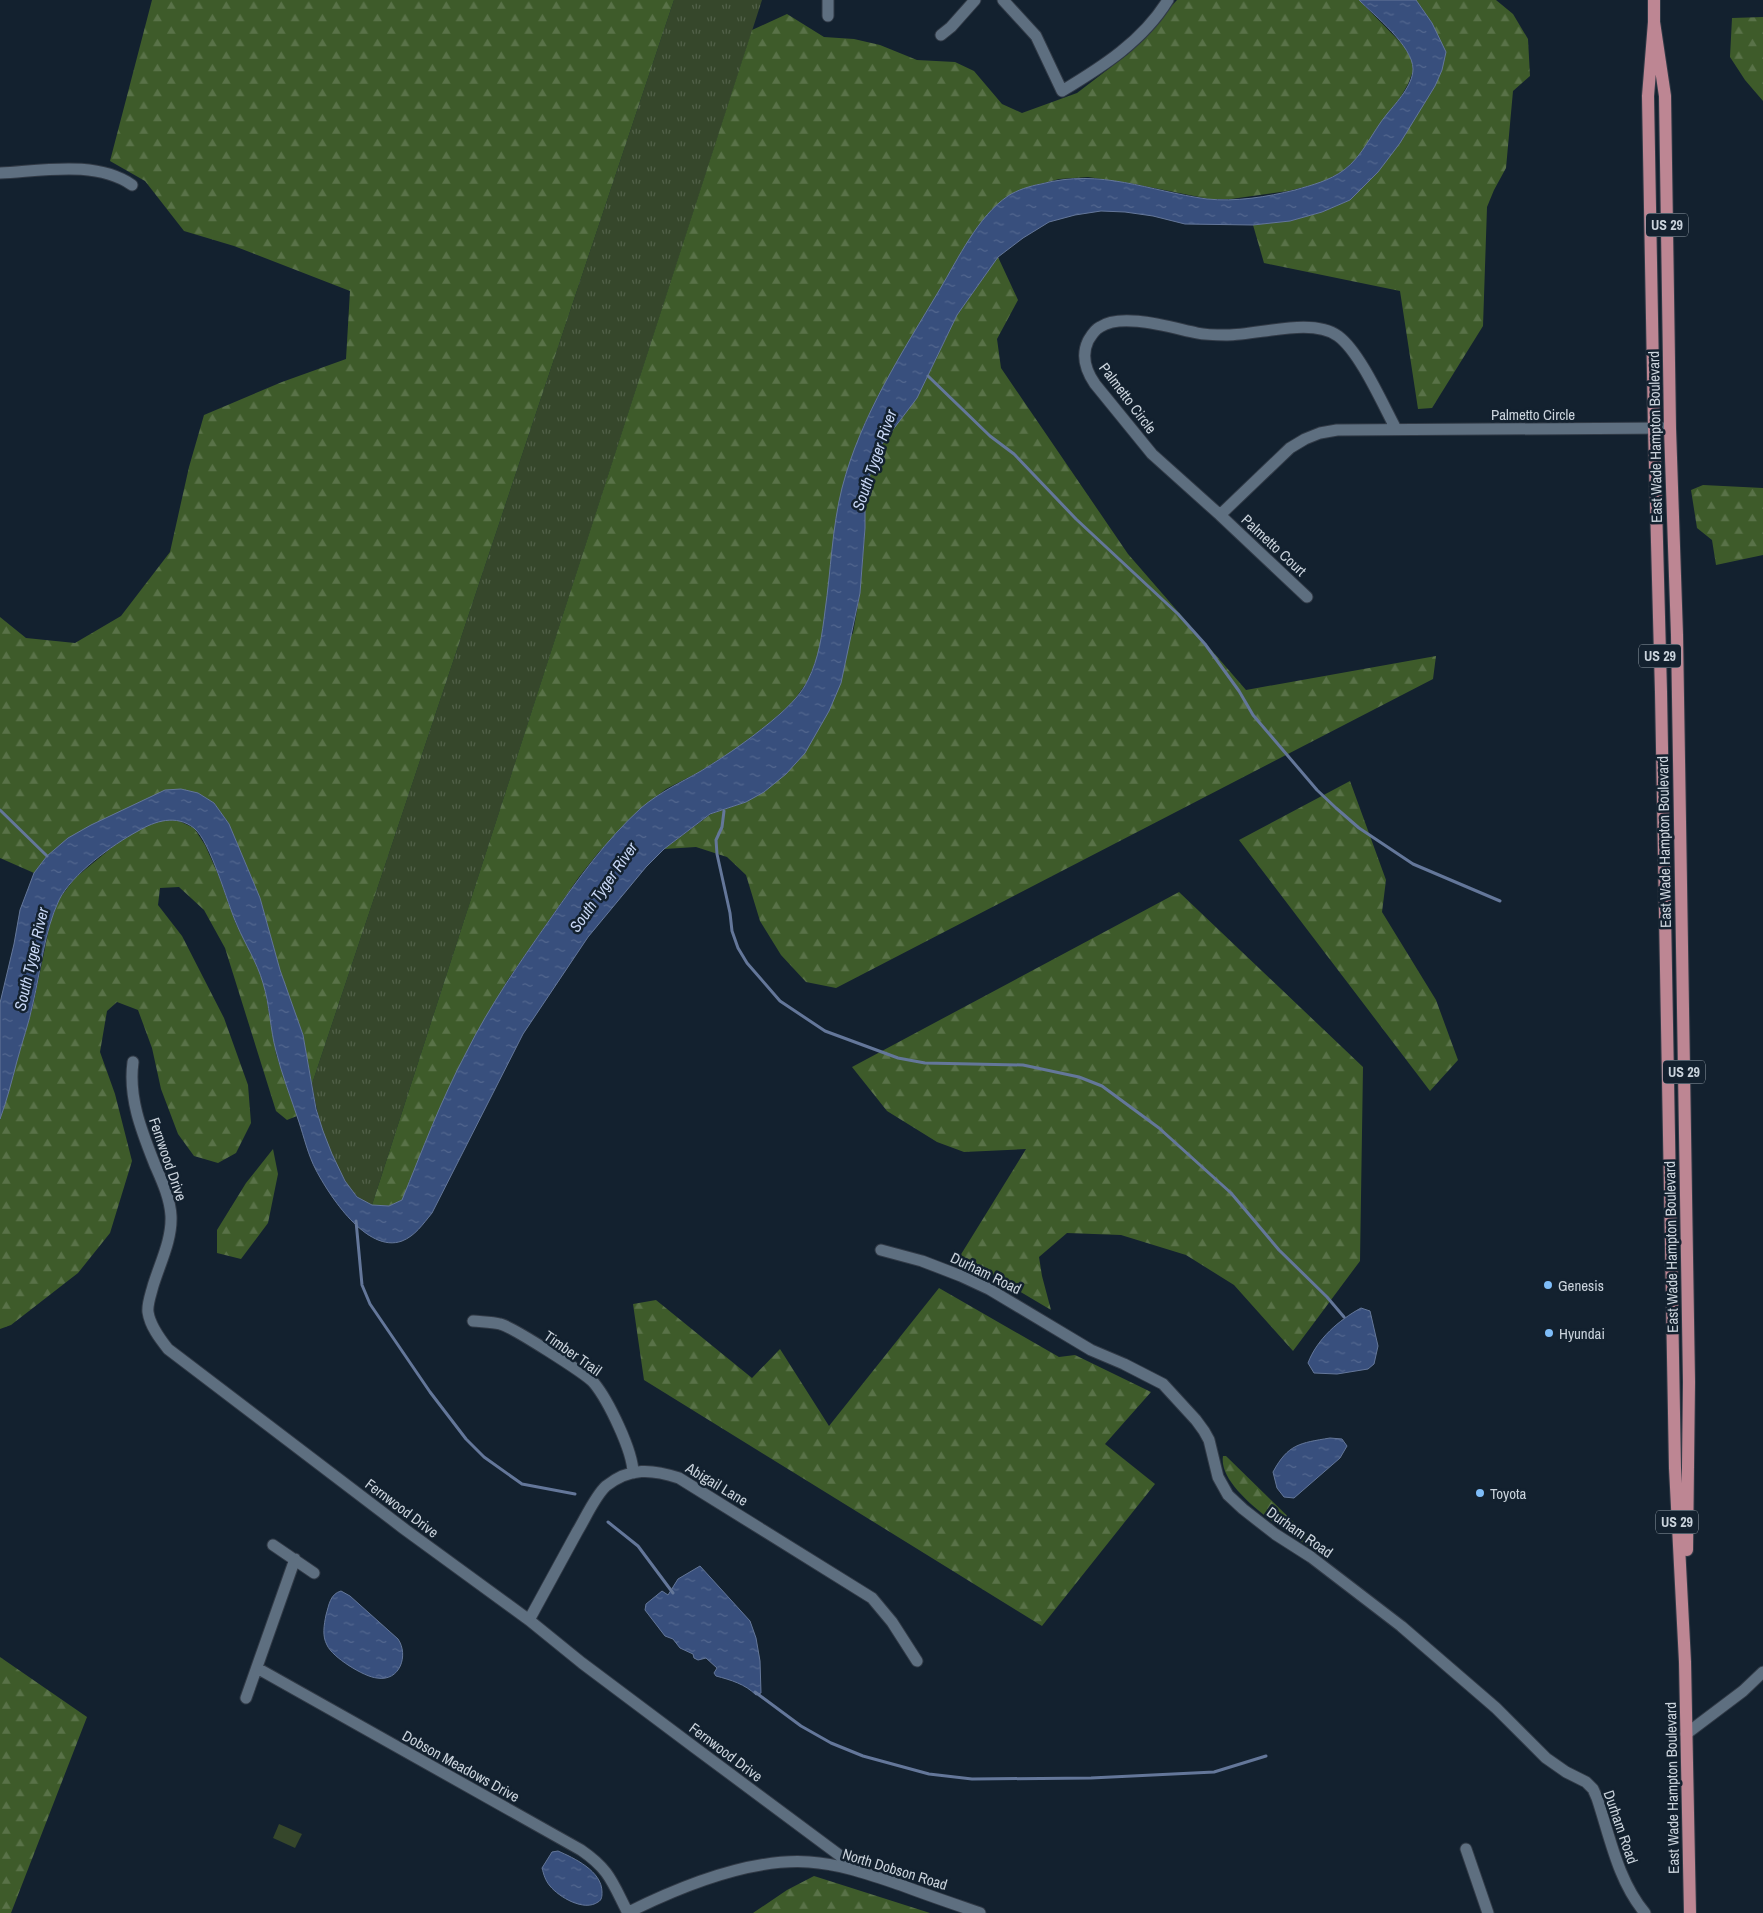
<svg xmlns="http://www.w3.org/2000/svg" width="1763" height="1913" viewBox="0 0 1763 1913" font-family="'Archivo Narrow',sans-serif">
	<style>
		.grass { fill: url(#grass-tufts) }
		.forest { fill: url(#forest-firs) }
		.park { fill: #36472b }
		.water { fill: url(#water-ripples); stroke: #64779a }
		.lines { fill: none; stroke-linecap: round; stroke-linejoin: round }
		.stream { stroke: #64779a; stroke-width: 3 }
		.minor-casing { stroke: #313a46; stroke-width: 13 }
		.major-casing { stroke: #313a46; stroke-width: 14 }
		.minor { stroke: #5e6f80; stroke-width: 11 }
		.major { stroke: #bd8693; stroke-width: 12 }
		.poi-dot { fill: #7ebdf9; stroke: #13212f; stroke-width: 2 }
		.labels { text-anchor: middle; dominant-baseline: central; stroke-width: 5; stroke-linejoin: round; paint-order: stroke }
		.shield { fill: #13212f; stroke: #939ea8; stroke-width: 1 }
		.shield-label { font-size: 14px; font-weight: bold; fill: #cad3dc }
		.street-label { font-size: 15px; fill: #cad3dc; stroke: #13212f }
		.poi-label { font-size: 15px; fill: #cad3dc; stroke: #13212f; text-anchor: start }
		.water-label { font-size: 16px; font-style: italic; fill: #c7d6f4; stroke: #13212f }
	</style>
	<defs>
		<pattern id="grass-tufts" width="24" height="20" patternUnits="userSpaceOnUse" patternTransform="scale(1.25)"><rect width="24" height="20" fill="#36472b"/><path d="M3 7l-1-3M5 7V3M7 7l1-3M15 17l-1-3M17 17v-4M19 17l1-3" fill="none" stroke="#526149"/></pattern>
		<pattern id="forest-firs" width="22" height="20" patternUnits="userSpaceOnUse" patternTransform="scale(1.25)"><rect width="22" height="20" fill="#3e5b2a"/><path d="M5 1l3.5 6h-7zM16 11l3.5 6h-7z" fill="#597248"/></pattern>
		<pattern id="water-ripples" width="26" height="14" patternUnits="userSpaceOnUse" patternTransform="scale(1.25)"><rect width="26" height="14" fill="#384f7d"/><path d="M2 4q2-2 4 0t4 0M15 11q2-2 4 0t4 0" fill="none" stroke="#53678f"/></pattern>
	</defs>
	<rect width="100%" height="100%" fill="#13212f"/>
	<path class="grass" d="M 674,0 L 762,0 L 372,1205 C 367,1202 360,1200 356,1195 C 330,1166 318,1120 312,1084 Z"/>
	<path class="forest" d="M 152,0 L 674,0 L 312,1084 L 303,1035 L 280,970 L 260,898 L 229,824 L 214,803 L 198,793 L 181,789 L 47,856 L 34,873 L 0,858 L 0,617 L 26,638 L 75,643 L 121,616 L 170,552 L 189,467 L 204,415 L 282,382 L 346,359 L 350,291 L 234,246 L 184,231 L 145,181 L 110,161 Z
		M 1177,0 L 1359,0 L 1405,47 L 1412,61 L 1413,71 L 1408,84 L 1396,105 L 1385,117 L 1358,157 L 1343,171 L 1321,183 L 1288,191 L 1231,199 L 1209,199 L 1129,183 L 1088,177 L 1059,179 L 1032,186 L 1008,196 L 990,212 L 920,323 L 879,394 L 863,427 L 843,487 L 823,632 L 819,653 L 807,682 L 792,703 L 766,726 L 734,750 L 699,772 L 666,789 L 640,809 L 598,853 L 579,877 L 507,981 L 446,1095 L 402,1200 L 389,1206 L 372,1205 L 752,30 L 787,14 L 824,37 L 854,39 L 880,45 L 917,60 L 955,62 L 974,71 L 1002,104 L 1022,113 L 1077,93 L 1128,54 Z
		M 1416,0 L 1496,0 L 1513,14 L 1528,39 L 1530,76 L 1513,91 L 1506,168 L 1494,190 L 1487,207 L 1483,326 L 1432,408 L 1418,409 L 1400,291 L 1264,263 L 1253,225 L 1290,221 L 1322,212 L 1350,200 L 1378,172 L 1399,143 L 1435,86 L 1432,23 Z
		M 1763,17 L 1763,101 L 1745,80 L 1730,57 L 1732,18 Z
		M 998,257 L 1018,300 L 997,339 L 1001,368 L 1128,554 L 1246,690 L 1436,656 L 1433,679 L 836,988 L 806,982 L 781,955 L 760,921 L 746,875 L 727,857 L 696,847 L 664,849 L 711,814 L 746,802 L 853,633 L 860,593 L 865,529 L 865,505 L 872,462 L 882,444 L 917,398 L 957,315 Z
		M 1703,485 L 1763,488 L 1763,555 L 1716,565 L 1712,540 L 1697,528 L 1691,490 Z
		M 1350,781 L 1386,880 L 1382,912 L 1436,1000 L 1458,1060 L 1430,1091 L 1239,840 Z
		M 166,819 L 179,821 L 194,828 L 205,845 L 218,874 L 236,924 L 254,959 L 264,984 L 276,1054 L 297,1116 L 287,1120 L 276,1111 L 225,948 L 204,910 L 179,887 L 160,888 L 158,905 L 182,936 L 224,1018 L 248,1085 L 251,1123 L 236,1153 L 218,1163 L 194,1156 L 178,1134 L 161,1089 L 152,1048 L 138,1010 L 117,1002 L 107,1011 L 100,1052 L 115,1094 L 132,1161 L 110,1233 L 78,1273 L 11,1325 L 0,1329 L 0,1119 L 33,1006 L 51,919 L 60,898 L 75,878 L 122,839 L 145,826 Z
		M 1179,892 L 1363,1067 L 1360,1261 L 1293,1351 L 1234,1285 L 1186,1255 L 1121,1235 L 1067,1233 L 1039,1257 L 1042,1276 L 1051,1310 L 960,1256 L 1026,1149 L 964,1152 L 937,1142 L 887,1111 L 852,1067 Z
		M 273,1149 L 278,1174 L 268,1223 L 241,1259 L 217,1253 L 217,1230 L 246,1183 Z
		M 939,1288 L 1059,1357 L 1075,1355 L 1151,1392 L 1105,1444 L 1155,1484 L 1042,1626 L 644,1380 L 633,1304 L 656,1300 L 752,1378 L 780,1349 L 829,1426 Z
		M 1223,1456 L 1226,1456 L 1322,1550 L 1325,1555 L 1323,1557 C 1298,1538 1217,1492 1223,1456 Z
		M 0,1657 L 87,1717 L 11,1913 L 0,1913 Z
		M 814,1876 L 930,1913 L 753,1913 L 787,1890 Z"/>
	<path class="park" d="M 279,1824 L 302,1834 L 295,1848 L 273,1838 Z"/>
	<path class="water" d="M 1359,0 L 1416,0 L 1432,23 L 1446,52 L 1442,70 L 1435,86 L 1400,143 L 1378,172 L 1350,200 L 1322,212 L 1290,221 L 1253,225 L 1185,224 L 1153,216 L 1125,212 L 1101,211 L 1075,215 L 1049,222 L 1023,238 L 998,257 L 957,315 L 917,398 L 882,444 L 872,462 L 865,505 L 865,528 L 860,593 L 841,683 L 829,711 L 805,753 L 786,774 L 764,792 L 746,802 L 710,814 L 664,849 L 646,867 L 588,937 L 523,1034 L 432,1213 C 423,1224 415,1236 402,1241 C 367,1254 329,1195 316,1170 C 308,1155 304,1137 299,1122 C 291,1098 282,1075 276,1051 C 270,1029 270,1005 263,983 C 257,962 245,944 237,925 C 227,903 211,842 194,828 C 176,814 155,821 138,831 C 112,845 72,874 59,900 C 44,932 41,969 33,1003 C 29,1023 22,1042 17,1061 C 12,1080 7,1100 0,1119 L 0,1003 L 14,944 L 20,910 L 34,873 L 47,856 L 68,838 L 91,825 L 165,790 L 181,789 L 198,793 L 214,803 L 229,824 L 260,898 L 280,970 L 303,1035 L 316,1109 L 323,1131 L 332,1154 L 345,1181 L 357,1197 L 372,1205 L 389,1206 L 402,1200 C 422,1151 441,1100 466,1053 C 490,1005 520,962 551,918 C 578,879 606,840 641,808 C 660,792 680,783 701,771 C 729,754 756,735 780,714 C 791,704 802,693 808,680 C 819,658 822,635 825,611 C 831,570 832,528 842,488 C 861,415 902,353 940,289 C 958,259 978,216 1008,196 C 1017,190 1030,186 1041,184 C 1101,168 1148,191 1207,199 C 1235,202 1267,197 1295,190 C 1312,185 1329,181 1344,170 C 1363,156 1372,132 1387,114 C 1397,102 1413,85 1413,69 C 1413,46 1374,15 1359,0 Z
		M 1361,1308 L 1370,1311 L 1378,1346 L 1374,1364 L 1368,1369 L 1337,1374 L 1314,1373 L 1308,1363 C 1317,1339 1339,1320 1361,1308 Z
		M 1330,1438 L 1342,1439 L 1347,1446 L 1340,1458 L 1294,1498 L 1284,1497 L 1277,1488 L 1273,1472 C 1288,1444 1300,1443 1330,1438 Z
		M 700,1566 L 750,1621 L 756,1638 L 760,1661 L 761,1693 L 756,1695 C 745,1684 731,1680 716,1676 L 714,1673 L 717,1668 L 706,1658 L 698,1660 L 694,1658 L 693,1654 L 680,1648 L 673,1639 L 665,1636 L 645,1610 L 646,1604 L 662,1591 L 668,1595 L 678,1579 Z
		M 341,1591 L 350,1596 L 398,1639 C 409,1655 400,1682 377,1678 C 364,1677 332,1657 327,1645 C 322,1636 324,1625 326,1615 C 329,1605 330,1594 341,1591 Z
		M 558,1851 C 574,1858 602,1871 602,1892 C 602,1896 602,1900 598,1902 C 584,1912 559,1897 550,1886 C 545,1880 544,1875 542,1868 L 552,1852 Z"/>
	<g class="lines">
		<path class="stream" d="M 928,376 L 990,436 L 1014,454 L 1076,519 L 1178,614 L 1205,644 L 1239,691 L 1253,715 L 1317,790 L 1336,808 L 1359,828 L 1413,864 L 1500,901
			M 0,810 L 47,856
			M 724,811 L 722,827 L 716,840 L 717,854 L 730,913 L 732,931 L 738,948 L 747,963 L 780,1001 L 825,1031 L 898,1058 L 925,1063 L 1023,1065 L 1079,1077 L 1102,1086 L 1159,1128 L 1231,1193 L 1279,1250 L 1327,1297 L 1344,1317
			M 356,1221 L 362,1285 L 370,1304 L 430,1392 L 466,1439 L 484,1457 L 522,1484 L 575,1494
			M 608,1522 L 638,1546 L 673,1593
			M 755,1692 L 801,1726 L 831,1743 L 863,1756 L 929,1774 L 972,1779 L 1091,1778 L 1214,1772 L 1266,1756"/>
		<defs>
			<path id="minor" d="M 1003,0 L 1036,36 L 1062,91 C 1102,67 1143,41 1168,0
				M 828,16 L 828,0
				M 941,35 L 951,27 L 975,0
				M 0,173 C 42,171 96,160 132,185
				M 1396,429 C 1383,405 1360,352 1338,336 C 1312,317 1259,335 1227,335 C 1217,335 1206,335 1197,333 C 1172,328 1122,312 1100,327 C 1094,330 1091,336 1088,341 C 1081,356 1086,371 1095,384 L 1152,454 L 1220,515 L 1290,448 L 1305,439 L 1320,433 L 1337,430 L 1670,428
				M 1220,515 L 1307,597
				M 133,1062 C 128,1098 142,1132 155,1165 C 162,1181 170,1198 171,1216 C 172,1240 160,1263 153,1286 C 151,1294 147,1304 148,1312 C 150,1326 160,1339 168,1349 L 403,1528 L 529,1620 L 582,1663 L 694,1747 L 862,1872
				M 881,1250 L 922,1261 L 961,1276 L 989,1289 L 1091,1350 L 1124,1364 L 1163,1384 L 1196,1420 L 1204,1431 L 1209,1440 L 1218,1477 L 1228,1495 L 1243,1509 L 1275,1534 L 1311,1557 L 1401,1626 L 1496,1708 L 1546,1758 L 1566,1772 L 1586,1782 L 1593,1789 L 1597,1798 C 1610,1837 1618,1881 1645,1913
				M 473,1321 C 482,1322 492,1322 500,1324 C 511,1326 586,1374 594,1383 C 608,1400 633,1451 633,1473
				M 273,1545 L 314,1573
				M 529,1620 C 545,1591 561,1561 577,1532 C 585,1519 595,1496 606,1486 C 630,1467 652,1469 679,1478 L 872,1598 L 892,1622 L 917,1661
				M 257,1668 L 581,1850 C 610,1870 612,1882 628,1913
				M 246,1698 L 295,1559
				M 1686,1734 L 1743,1691 L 1763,1672
				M 1466,1849 L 1488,1913
				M 627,1913 C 679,1887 750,1858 809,1862 C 841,1864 871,1875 901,1885 C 927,1895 954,1904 980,1913"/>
			<path id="major" d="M 1654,0 L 1654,22 L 1665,96 L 1670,428 L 1677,635 L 1689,1382 L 1687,1550
				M 1654,22 L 1648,96 L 1654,429 L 1661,692 L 1675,1468 L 1685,1662 L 1690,1913"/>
		</defs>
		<use href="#minor" class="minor-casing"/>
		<use href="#major" class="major-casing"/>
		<use href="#minor" class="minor"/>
		<use href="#major" class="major"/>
	</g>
	<g class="poi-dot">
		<circle cx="1548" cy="1285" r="5"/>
		<circle cx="1549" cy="1333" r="5"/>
		<circle cx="1480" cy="1493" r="5"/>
	</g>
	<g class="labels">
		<g class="shield">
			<rect x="1646" y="213.5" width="42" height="23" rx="4"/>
			<rect x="1639" y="644.5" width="42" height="23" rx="4"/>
			<rect x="1663" y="1060.5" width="42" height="23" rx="4"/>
			<rect x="1656" y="1510.5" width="42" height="23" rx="4"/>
		</g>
		<g class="shield-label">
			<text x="1667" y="225">US 29</text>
			<text x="1660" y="656">US 29</text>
			<text x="1684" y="1072">US 29</text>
			<text x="1677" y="1522">US 29</text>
		</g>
		<g class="street-label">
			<text transform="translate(1128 398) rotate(53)">Palmetto Circle</text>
			<text x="1533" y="414">Palmetto Circle</text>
			<text transform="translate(1655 437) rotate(-91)">East Wade Hampton Boulevard</text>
			<text transform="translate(1274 545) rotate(43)">Palmetto Court</text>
			<text transform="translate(1664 842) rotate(-91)">East Wade Hampton Boulevard</text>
			<text transform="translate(168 1159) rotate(71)">Fernwood Drive</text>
			<text transform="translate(1671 1247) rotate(-91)">East Wade Hampton Boulevard</text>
			<text transform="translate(986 1273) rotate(26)">Durham Road</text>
			<text transform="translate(573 1353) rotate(35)">Timber Trail</text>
			<text transform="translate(717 1484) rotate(31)">Abigail Lane</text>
			<text transform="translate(402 1508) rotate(37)">Fernwood Drive</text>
			<text transform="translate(1300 1532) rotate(35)">Durham Road</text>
			<text transform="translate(726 1752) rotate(37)">Fernwood Drive</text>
			<text transform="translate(461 1766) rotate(29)">Dobson Meadows Drive</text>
			<text transform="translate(1672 1788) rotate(-91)">East Wade Hampton Boulevard</text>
			<text transform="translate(1621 1827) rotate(71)">Durham Road</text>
			<text transform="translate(895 1869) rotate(17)">North Dobson Road</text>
		</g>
		<g class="poi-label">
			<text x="1558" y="1285">Genesis</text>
			<text x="1559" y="1333">Hyundai</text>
			<text x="1490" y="1493">Toyota</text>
		</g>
		<g class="water-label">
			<text transform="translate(874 460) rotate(-71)">South Tyger River</text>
			<text transform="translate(603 887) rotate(-55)">South Tyger River</text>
			<text transform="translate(31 959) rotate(-77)">South Tyger River</text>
		</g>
	</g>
</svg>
